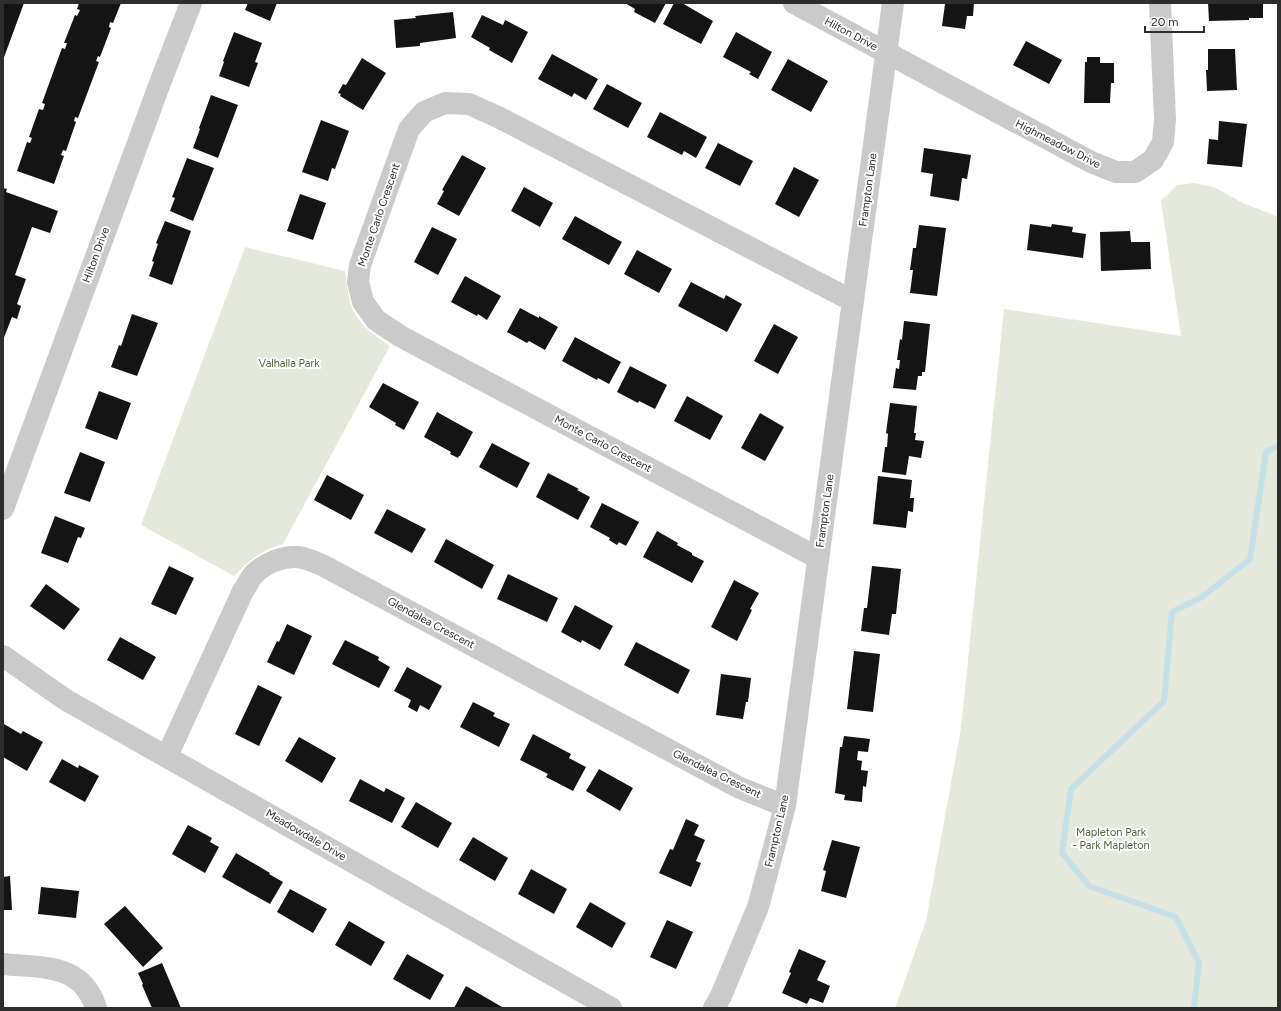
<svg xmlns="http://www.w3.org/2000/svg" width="1281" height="1011" viewBox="0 0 1281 1011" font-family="Figtree,sans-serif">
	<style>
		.green { fill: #e4e9db }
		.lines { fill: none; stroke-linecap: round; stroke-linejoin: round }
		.stream { stroke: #c8e0e8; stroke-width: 6 }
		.building { fill: #141414 }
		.minor { stroke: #cacaca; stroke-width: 22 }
		.labels { text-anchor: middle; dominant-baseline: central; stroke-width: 4; stroke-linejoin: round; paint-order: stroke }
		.street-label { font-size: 11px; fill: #2d2d2d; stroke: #fff }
		.park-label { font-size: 11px; fill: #55653d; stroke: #fff }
	</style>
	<rect width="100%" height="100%" fill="#fff"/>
	<path class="green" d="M 1194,183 L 1214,187 L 1243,203 L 1278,217 L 1278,1008 L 895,1008 L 926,921 L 961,728 L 1004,309 L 1181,336 L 1161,201 L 1177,185 Z
		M 245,247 L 345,271 C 347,284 348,302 355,314 C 362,327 378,338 390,346 L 283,544 C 260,551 251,559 234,576 L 141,525 Z"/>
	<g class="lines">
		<path class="stream" d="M 1194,1008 L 1199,963 L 1176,917 L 1089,886 L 1062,853 L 1071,789 L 1164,701 L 1172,612 L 1202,597 L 1250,559 L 1266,452 L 1278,446"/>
	</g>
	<path class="building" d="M 3,3 L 24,3 L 3,60 Z
		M 79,3 L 121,3 L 113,23 L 110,22 L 109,27 L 111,28 L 100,57 L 98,56 L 96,61 L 99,62 L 78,118 L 75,117 L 74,121 L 76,122 L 66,151 L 63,150 L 61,155 L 64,156 L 54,184 L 17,171 L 27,142 L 30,143 L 32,138 L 29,137 L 39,109 L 43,110 L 45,104 L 42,103 L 62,48 L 65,49 L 67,43 L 64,43 L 75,15 L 77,16 L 80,10 L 77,9 Z
		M 248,3 L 277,3 L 270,21 L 245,10 Z
		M 625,3 L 666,3 L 655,23 L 634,12 L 635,9 Z
		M 674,3 L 682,3 L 713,21 L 701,44 L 663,24 Z
		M 948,3 L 974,3 L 973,16 L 967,16 L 965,29 L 942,26 L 945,4 L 948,4 Z
		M 1208,3 L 1263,3 L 1263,18 L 1249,18 L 1249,20 L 1209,21 Z
		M 453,12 L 456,38 L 420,43 L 420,46 L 396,48 L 394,20 L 416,18 L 415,16 Z
		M 482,15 L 503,25 L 505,20 L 528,32 L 512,63 L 489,50 L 490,48 L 471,37 Z
		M 234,32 L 262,43 L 255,62 L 258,63 L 249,87 L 219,76 L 224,62 L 223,61 Z
		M 736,32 L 772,52 L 758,79 L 749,74 L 751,72 L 723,57 Z
		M 1026,41 L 1062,60 L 1049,84 L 1013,65 Z
		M 1208,49 L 1235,49 L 1237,90 L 1207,91 L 1206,70 L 1208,70 Z
		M 552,54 L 598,79 L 586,100 L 574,93 L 572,97 L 538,79 Z
		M 1087,57 L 1100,57 L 1100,63 L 1114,63 L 1114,83 L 1111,83 L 1110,103 L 1084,103 L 1085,62 L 1087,62 Z
		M 362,58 L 386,73 L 363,110 L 340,96 L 341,94 L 338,93 L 343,84 L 346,85 Z
		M 788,59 L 828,81 L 811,112 L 771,90 Z
		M 607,84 L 642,103 L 628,128 L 593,109 Z
		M 211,95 L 238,105 L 218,158 L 193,148 L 200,129 L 199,128 Z
		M 660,112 L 707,137 L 696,158 L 684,151 L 682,155 L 647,137 Z
		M 321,120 L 349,131 L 335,169 L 332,168 L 328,181 L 302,172 Z
		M 1219,121 L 1247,124 L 1242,167 L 1207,164 L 1209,139 L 1218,140 Z
		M 718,143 L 753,161 L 740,186 L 705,168 Z
		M 924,148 L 971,155 L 967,179 L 962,178 L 959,201 L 930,196 L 933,174 L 921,172 Z
		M 462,155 L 486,168 L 459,216 L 437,204 L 444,191 L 442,190 Z
		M 187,158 L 214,168 L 193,221 L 170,211 L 175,198 L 172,197 Z
		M 794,167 L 819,180 L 799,217 L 775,204 Z
		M 524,187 L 553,203 L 540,227 L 511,211 Z
		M 3,188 L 7,189 L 6,192 L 58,211 L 50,233 L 32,227 L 15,275 L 26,279 L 17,304 L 21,306 L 17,319 L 12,317 L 3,340 Z
		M 300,194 L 326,203 L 313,240 L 287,231 Z
		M 575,216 L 622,242 L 609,265 L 562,239 Z
		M 165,221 L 191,231 L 172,285 L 149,276 L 154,262 L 152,261 L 158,244 L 156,243 Z
		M 1030,224 L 1051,227 L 1052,224 L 1073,227 L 1072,232 L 1086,234 L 1083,258 L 1027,250 Z
		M 919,225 L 946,228 L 937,296 L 910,293 L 913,270 L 910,270 L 913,248 L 916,248 Z
		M 432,227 L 457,239 L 438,275 L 414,262 Z
		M 1130,231 L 1131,242 L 1150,242 L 1151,269 L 1101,271 L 1100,232 Z
		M 637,250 L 672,269 L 659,293 L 624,274 Z
		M 465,276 L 501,296 L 487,320 L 478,314 L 477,316 L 451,302 Z
		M 691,282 L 724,299 L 726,295 L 742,304 L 727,332 L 678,306 Z
		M 520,308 L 539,318 L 539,316 L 558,327 L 545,350 L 529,341 L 527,343 L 507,332 Z
		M 132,314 L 158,323 L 137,376 L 111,367 L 119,345 L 121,346 Z
		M 904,321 L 930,324 L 925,372 L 922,372 L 922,376 L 918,376 L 916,390 L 893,388 L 896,368 L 899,369 L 900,360 L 897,360 L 900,339 L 902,340 Z
		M 774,324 L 798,337 L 778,374 L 754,361 Z
		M 575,337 L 621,362 L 609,384 L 598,378 L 597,380 L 562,361 Z
		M 630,366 L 667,385 L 655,409 L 639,401 L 638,403 L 617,392 Z
		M 383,383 L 419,402 L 404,430 L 395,425 L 396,423 L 369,407 Z
		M 99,391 L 131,403 L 117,440 L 85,428 Z
		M 687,396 L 723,416 L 710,440 L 674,421 Z
		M 890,403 L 917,406 L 914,433 L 916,433 L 915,440 L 924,441 L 921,458 L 909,456 L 906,475 L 882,472 L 885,447 L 887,447 L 888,434 L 886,433 Z
		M 437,412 L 473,432 L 460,456 L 459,456 L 458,458 L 450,454 L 451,452 L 424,437 Z
		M 760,413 L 784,427 L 765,461 L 741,448 Z
		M 492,443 L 530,463 L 517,488 L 479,467 Z
		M 80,452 L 105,462 L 90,502 L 64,493 Z
		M 548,473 L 579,489 L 577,490 L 590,497 L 578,520 L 536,497 Z
		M 327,475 L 364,495 L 351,520 L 314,500 Z
		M 878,476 L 912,480 L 910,498 L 914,498 L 913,512 L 908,511 L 906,528 L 873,524 Z
		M 602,503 L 639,522 L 626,546 L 619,542 L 617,545 L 609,540 L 610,538 L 590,527 Z
		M 387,509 L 426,529 L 412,553 L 374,533 Z
		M 55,516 L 85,528 L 81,538 L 78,537 L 68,563 L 41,553 Z
		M 657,531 L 678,543 L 677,545 L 692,553 L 692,555 L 704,561 L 692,583 L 643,557 Z
		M 446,539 L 494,565 L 482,589 L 434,562 Z
		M 169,566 L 194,578 L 176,615 L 151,604 Z
		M 872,566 L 901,569 L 896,614 L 892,614 L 889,635 L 861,631 L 864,608 L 867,608 Z
		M 508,574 L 558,598 L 547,622 L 497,599 Z
		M 734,580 L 759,593 L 750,609 L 752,610 L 737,641 L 711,627 Z
		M 46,584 L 80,609 L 64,630 L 30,606 Z
		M 575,605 L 613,626 L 600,650 L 582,640 L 581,643 L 561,632 Z
		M 287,624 L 312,636 L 294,675 L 267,662 L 277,641 L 279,642 Z
		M 120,637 L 156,657 L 143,680 L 107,660 Z
		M 345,640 L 379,657 L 378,660 L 390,667 L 379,688 L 332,664 Z
		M 636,642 L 690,670 L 678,694 L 624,665 Z
		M 854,651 L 880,654 L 873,712 L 847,709 Z
		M 407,667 L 442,686 L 429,710 L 420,705 L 417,712 L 408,707 L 411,700 L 394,691 Z
		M 721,674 L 751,678 L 748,702 L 746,702 L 743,719 L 716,715 Z
		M 258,685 L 282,697 L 259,746 L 235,734 Z
		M 473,702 L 495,713 L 493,716 L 510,724 L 499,747 L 460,727 Z
		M 4,724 L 21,734 L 23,731 L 43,742 L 27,771 L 3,757 Z
		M 533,734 L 571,754 L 569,758 L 586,767 L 573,791 L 546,777 L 548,774 L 520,760 Z
		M 844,736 L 870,739 L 868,752 L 858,751 L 857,760 L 862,761 L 861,770 L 868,771 L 866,787 L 863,786 L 862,802 L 844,800 L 845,795 L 835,793 L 840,747 L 842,747 Z
		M 299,737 L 336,758 L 322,783 L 285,761 Z
		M 62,759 L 78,768 L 79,765 L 99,776 L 85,802 L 49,782 Z
		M 599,769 L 633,788 L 620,811 L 586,791 Z
		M 360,779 L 384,792 L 386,788 L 405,798 L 392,823 L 349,801 Z
		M 416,802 L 452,823 L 438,848 L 401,827 Z
		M 686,819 L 699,825 L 694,835 L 705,840 L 696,861 L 701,863 L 691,887 L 659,873 L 670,849 L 673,850 Z
		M 188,825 L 212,838 L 210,842 L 219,847 L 205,873 L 172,854 Z
		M 473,837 L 508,858 L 495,881 L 459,860 Z
		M 832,840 L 860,847 L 846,898 L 821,891 L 826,871 L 823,870 Z
		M 236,853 L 270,873 L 269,874 L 283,882 L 270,904 L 222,877 Z
		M 531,869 L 567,889 L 554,914 L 518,894 Z
		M 10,876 L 12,910 L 3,910 L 3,877 Z
		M 41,887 L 79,891 L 76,918 L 38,914 Z
		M 290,889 L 327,909 L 313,933 L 277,912 Z
		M 590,902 L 626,923 L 612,948 L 576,927 Z
		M 125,906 L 163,948 L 143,967 L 104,924 Z
		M 667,920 L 693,932 L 676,969 L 650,957 Z
		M 349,921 L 385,942 L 371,966 L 335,945 Z
		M 799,949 L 826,961 L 817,980 L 830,986 L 823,1003 L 810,998 L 807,1004 L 782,993 L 791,973 L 789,972 Z
		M 407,954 L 444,975 L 430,1000 L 393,979 Z
		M 162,963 L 181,1008 L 152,1008 L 142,985 L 143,984 L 138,973 Z
		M 466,986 L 502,1007 L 502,1008 L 454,1008 Z"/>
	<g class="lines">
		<path class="minor" d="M 794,3 L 1091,162 L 1116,172 L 1135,172 L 1153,160 L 1163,142 L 1165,120 L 1160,3
			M 3,509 L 160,83 L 191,3
			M 818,558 L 400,336 L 376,320 L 363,302 L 358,282 L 360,265 L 409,129 L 424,112 L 445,103 L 469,104 L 498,117 L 853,301
			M 3,656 L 66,700 L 611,1008
			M 167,756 L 243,591 C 247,586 249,580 253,575 C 265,563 282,556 298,557 C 306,558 315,562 322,565 L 740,788 L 785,806
			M 3,964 C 42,968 82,963 96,1008
			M 714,1008 L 721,996 L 758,907 L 785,806 L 893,3"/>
	</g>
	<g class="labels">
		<g class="street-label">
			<text transform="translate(851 34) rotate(28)">Hilton Drive</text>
			<text transform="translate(1058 144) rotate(27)">Highmeadow Drive</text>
			<text transform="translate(868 190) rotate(-82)">Frampton Lane</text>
			<text transform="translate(379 215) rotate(-71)">Monte Carlo Crescent</text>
			<text transform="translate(96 255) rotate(-70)">Hilton Drive</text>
			<text transform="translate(603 444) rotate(28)">Monte Carlo Crescent</text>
			<text transform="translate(825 511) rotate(-82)">Frampton Lane</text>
			<text transform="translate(431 623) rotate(28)">Glendalea Crescent</text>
			<text transform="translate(717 774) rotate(26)">Glendalea Crescent</text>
			<text transform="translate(777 831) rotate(-77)">Frampton Lane</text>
			<text transform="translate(306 835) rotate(30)">Meadowdale Drive</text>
		</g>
		<g class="park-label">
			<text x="289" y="363">Valhalla Park</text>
			<text x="1111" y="832">Mapleton Park<tspan x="1111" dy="13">- Park Mapleton</tspan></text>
		</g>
	</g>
	<rect width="1281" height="1011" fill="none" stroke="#2d2d2d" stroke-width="8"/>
	<path d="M1145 26v6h59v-6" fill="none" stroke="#2d2d2d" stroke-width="2"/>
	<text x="1151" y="26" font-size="12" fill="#2d2d2d" stroke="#ffffff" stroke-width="3" paint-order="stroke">20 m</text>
</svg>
